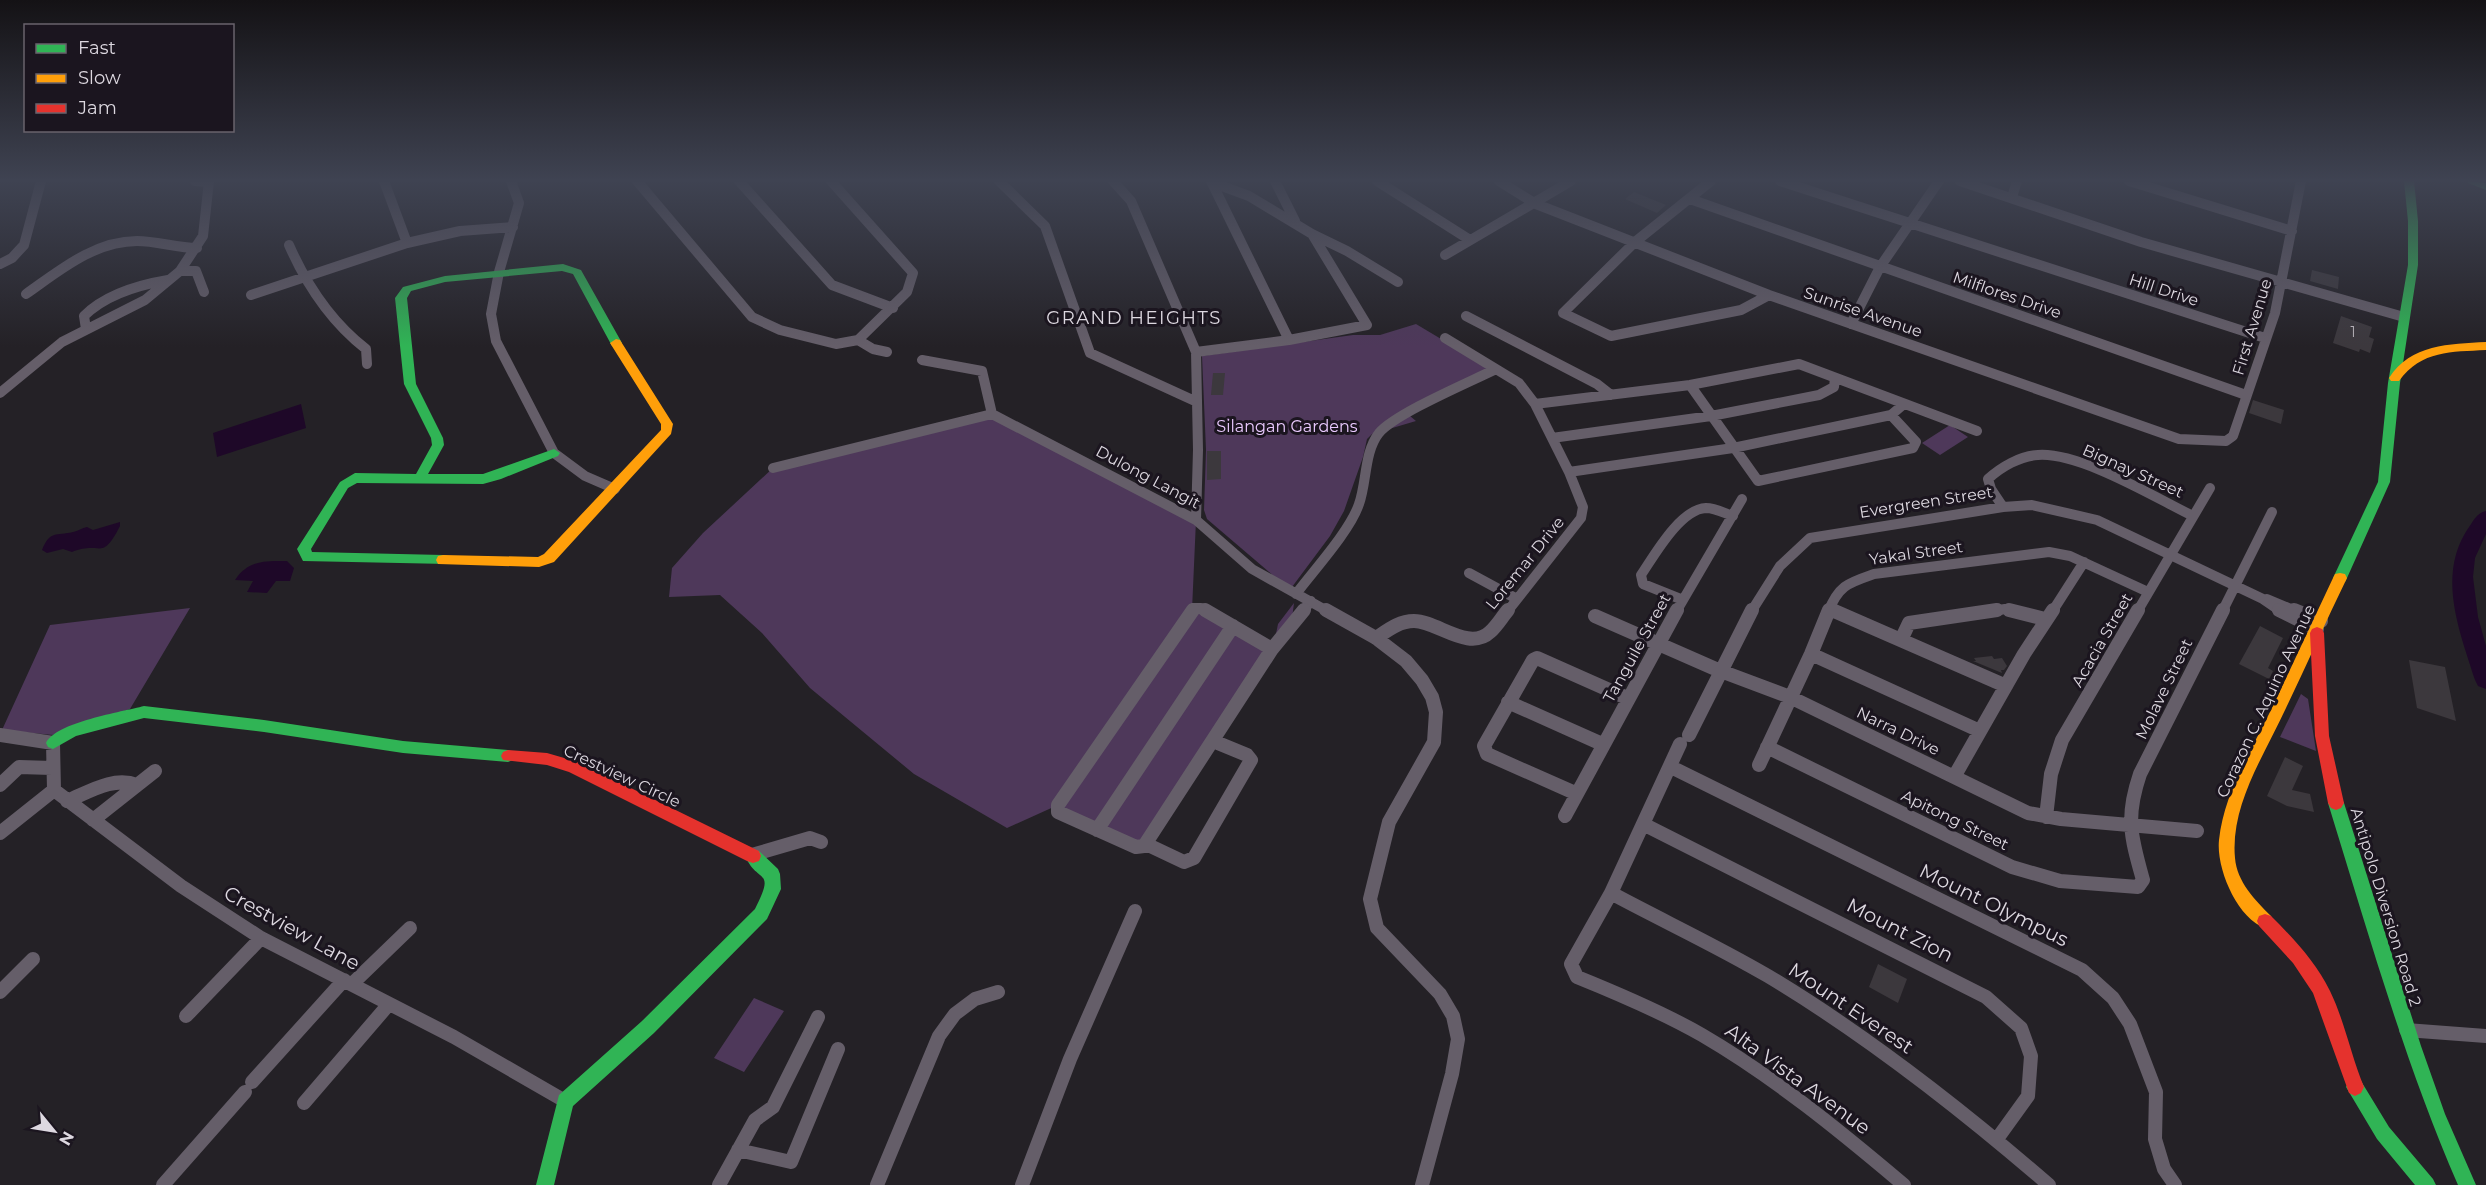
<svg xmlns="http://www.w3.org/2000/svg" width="2486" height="1185" viewBox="0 0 2486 1185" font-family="Montserrat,sans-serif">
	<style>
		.green { fill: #4e385a }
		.water { fill: #1e0828 }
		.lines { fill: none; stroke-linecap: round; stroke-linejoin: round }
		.river { fill: #1e0828; fill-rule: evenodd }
		.building { fill: #3c383d }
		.street-far1 { stroke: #655e69; stroke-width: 10 }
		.street { stroke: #655e69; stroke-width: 14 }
		.fast { fill: #30b455; fill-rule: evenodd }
		.slow { fill: #ff9f0a; fill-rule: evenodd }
		.jam { fill: #e5322d; fill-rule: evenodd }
		.labels { text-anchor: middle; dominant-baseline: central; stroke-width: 6; stroke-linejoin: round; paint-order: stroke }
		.number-label { font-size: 14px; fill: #b5b0b7 }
		.street-label { font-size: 16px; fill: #ddd8e0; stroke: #1b151f }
		.park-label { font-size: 16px; fill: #eacaff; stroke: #1b151f }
		.neighbourhood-label { font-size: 18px; letter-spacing: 1.5px; fill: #ddd8e0; stroke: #1b151f }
		.near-street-label { font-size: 20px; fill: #ddd8e0; stroke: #1b151f }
	</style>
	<rect width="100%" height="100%" fill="#242126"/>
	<path class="green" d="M 1416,324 L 1493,370 L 1404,411 L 1416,421 L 1372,434 L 1367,439 L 1363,457 L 1344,511 L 1330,536 L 1292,587 L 1276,578 L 1207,519 L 1204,510 L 1206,450 L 1202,356 L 1353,335 L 1380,335 Z
		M 992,414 L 1196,520 L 1192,610 L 1273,649 L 1278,624 L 1294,603 L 1291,626 L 1136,847 L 1058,805 L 1007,828 L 914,774 L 810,688 L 762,633 L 720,595 L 669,597 L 672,568 L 703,533 L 773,468 Z
		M 1950,425 L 1968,437 L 1940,455 L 1922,443 Z
		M 190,608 L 130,709 L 53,735 L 2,730 L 50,625 Z
		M 2301,694 L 2308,699 L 2316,751 L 2280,737 Z
		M 754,998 L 784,1011 L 744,1072 L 714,1058 Z"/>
	<path class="water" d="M 301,404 L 306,428 L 217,457 L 213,433 Z
		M 120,522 L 120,526 C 101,563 102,540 72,552 L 63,549 L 47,553 L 42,550 C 50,530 56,536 73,532 C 78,531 82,528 87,527 L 93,530 Z
		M 287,561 L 294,568 L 290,581 L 276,581 L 267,593 L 247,592 L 253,581 L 235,580 C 248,560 265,561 287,561 Z"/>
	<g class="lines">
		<path class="river" d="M 2486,511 L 2486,534 L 2475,558 L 2473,577 L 2478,617 L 2486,646 L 2486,689 L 2478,686 L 2475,680 C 2460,632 2437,577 2467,530 C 2473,522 2476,513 2486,511 Z"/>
	</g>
	<path class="building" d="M 1634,192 L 1666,205 L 1657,213 L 1625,199 Z
		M 2312,270 L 2339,277 L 2338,289 L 2310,281 Z
		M 2341,316 L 2372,327 L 2369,337 L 2374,339 L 2370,353 L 2360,349 L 2359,352 L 2333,343 Z
		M 1213,373 L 1225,373 L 1223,395 L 1211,395 Z
		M 2253,400 L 2284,410 L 2281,424 L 2249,413 Z
		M 1207,451 L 1221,451 L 1221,479 L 1207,480 Z
		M 2260,626 L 2283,638 L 2268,668 L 2273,671 L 2269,679 L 2239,664 Z
		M 1992,656 L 1994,659 L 2002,658 L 2007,666 L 2004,670 L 2001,670 L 2002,673 L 1973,661 L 1976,661 L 1974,658 Z
		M 2409,660 L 2445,667 L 2456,721 L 2417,708 Z
		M 2285,757 L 2303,766 L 2292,790 L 2310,794 L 2314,812 L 2287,806 L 2267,796 Z
		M 1878,964 L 1907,979 L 1898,1003 L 1869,987 Z"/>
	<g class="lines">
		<path class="street-far1" d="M 195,181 L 208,182
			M 384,181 L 407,243
			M 511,181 L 519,203 L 499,272 L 491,314 L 496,341 L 554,453 L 585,476 L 615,489
			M 637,181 L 752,317 L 780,330 L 836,344 L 858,340 L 907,292 L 913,273 L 831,181
			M 739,181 L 832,285 L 893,308
			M 999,181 L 1045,226 L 1090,353 L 1197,402
			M 1113,181 L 1131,201 L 1196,352 L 1198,450 L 1196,520
			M 1211,181 L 1289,340
			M 1275,181 L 1295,221
			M 1377,181 L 1470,240
			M 1499,181 L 1536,204 L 1769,295 L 2179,439 L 2226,441 L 2233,436 L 2275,313 L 2301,181
			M 1711,181 L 1635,242 L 1563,313 L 1611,336 L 1741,310 L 1769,295
			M 1780,181 L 2265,338
			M 1960,181 L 2141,242 L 2404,317
			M 2129,181 L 2292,231
			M 2012,197 L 2017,181
			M 1690,199 L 2246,395
			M 1312,234 L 1347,251 L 1398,282
			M 289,245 C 307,286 330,321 366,349 L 367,364
			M 1445,255 L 1571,181
			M 0,264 L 12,258 L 24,245 L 41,181
			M 180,271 L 196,271 L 204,292
			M 26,294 C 59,271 94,241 137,241 C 157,241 177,248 197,248
			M 251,295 L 407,243 L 460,231 L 513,227
			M 1466,316 L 1597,384 L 1611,395
			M 1851,324 L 1880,267 L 1939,181
			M 86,329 L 84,316 C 106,294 138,285 168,280
			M 1445,338 L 1519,383 L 1535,404 L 1569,472 L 1583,507 L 1581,518 L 1507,612
			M 858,340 L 873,349 L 887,352
			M 1196,352 L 1289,340 L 1367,325 L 1312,234 L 1249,196 L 1211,182
			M 922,360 L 982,371 L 992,414
			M 1690,385 L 1758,481 L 1913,448 L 1916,442 L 1891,415
			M 0,393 L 62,342 L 145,300 L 180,271 L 203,236 L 209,181
			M 1535,404 L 1690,385 L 1799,364 L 1977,431
			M 992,414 L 1196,520 L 1252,569 L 1329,612
			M 1552,438 L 1711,416 L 1819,395 L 1834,387 L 1835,378
			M 773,468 L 992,414
			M 1569,472 L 1733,448 L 1891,415 L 1904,404
			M 2003,507 L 1991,489 L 1988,479 C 2001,467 2020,456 2038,455 C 2080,452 2154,497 2193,516
			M 1469,573 L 1517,599
			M 1296,594 C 1314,570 1350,531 1359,504 C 1367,482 1364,452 1379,433 C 1396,413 1470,382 1496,369
			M 2267,599 L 2298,612
			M 1683,600 L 1643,584 L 1641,575 C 1654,556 1680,509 1706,508 C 1715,508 1724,513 1733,516
			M 1829,609 L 1835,612
			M 1192,612 L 1194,608 L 1201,608 L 1207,612
			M 1302,612 L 1311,601
			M 1676,612 L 1742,499
			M 1751,612 L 1780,566 L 1810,538 L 2003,507 L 2032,505 L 2097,520 L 2263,599 L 2282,612
			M 1828,612 C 1839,585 1848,583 1874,574 L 2049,552 L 2070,556 L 2148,592
			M 1987,612 L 2005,609 L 2015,612
			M 2052,612 L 2084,562
			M 2137,612 L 2210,488
			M 2222,612 L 2272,512"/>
		<path class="street" d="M 1193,610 L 1058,805 L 1058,812 L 1136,847 L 1144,846 L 1272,649
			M 1205,610 L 1272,649
			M 1326,610 L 1376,638 L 1406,661 L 1422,680 L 1432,697 L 1436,712 L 1434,742 L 1389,822 L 1370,899 L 1377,928 L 1440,994 L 1453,1016 L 1458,1039 L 1452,1074 L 1422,1185
			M 1832,610 L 2006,686
			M 2009,610 L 2045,619
			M 2279,610 L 2317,629
			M 2294,610 L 2321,621
			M 1595,616 L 1718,670 L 1790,697 L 2028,813 L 2061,819 L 2197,831
			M 1376,638 C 1388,630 1399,621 1414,621 C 1437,621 1469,652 1490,632 C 1497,626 1502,617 1508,610
			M 1901,640 L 1909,623 L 1997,610
			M 1272,649 L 1304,610
			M 1811,654 L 1980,731
			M 1508,702 L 1602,744
			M 0,735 L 53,743 L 54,790 L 181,886 L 261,938 L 454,1037 L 565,1101
			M 1689,735 L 1752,610
			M 1680,744 L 1611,893 L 1571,964 L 1577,977 C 1619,994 1662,1012 1702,1035 C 1774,1077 1840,1131 1904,1185
			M 1767,747 L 2012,867 L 2060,881 L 2138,887 L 2143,880 C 2131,837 2125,818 2140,774 L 2223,610
			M 1759,765 L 1811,654 L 1829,610
			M 1671,767 L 2082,970 L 2113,998 L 2130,1024 L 2156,1092 L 2155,1139 L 2164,1169 L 2175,1185
			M 1954,777 L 2024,654 L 2053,610
			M 0,785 L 19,767 L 52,768
			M 1575,793 L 1487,754 L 1484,746 L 1533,660 L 1537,658 L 1627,698
			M 67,801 C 89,792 113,776 137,785
			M 1565,816 L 1677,610
			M 2046,817 L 2051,774 L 2062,740 L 2138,610
			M 93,820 L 155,771
			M 1643,824 L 1986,997 L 2021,1028 L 2031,1056 L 2028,1096 L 1997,1139
			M 1097,830 L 1233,626
			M 0,833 L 54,790
			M 1146,844 L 1184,862 L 1194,858 L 1251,760 L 1247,755 L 1213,741
			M 752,855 L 810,838 L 821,842
			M 1611,893 C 1663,921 1717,946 1768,976 C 1868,1036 1961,1109 2049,1185
			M 352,984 L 410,928
			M 0,992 L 33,959
			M 186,1016 L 261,938
			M 2406,1030 L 2486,1036
			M 252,1082 L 344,980
			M 304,1103 L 389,1004
			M 738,1150 L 791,1162 L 838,1049
			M 163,1185 L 245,1092
			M 719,1185 L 755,1120 L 773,1107 L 818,1017
			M 877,1185 L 939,1036 L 955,1014 L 975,999 L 998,992
			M 1022,1185 L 1070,1059 L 1135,911"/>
		<path class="fast" d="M 2404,181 L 2414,181 L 2418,221 L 2418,265 L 2400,383 L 2390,482 L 2347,578 L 2345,582 L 2335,582 L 2333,578 L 2378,482 L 2388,383 L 2408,265 L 2408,221 Z
			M 2467,181 L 2486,183 L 2486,190 L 2468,183 Z
			M 563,264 L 581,270 L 622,343 L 620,346 L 612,346 L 573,274 L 562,271 L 445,282 L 411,291 L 407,298 L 416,384 L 443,438 L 444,445 L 428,474 L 483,474 L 554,449 L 560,453 L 558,456 L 501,479 L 483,484 L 357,483 L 348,488 L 311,549 L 312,552 L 443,555 L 448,556 L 450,560 L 448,564 L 303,561 L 297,549 L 340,482 L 355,473 L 416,474 L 432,445 L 431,438 L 404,384 L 395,298 L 403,287 L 445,276 Z
			M 144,706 L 264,720 L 403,741 L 508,750 L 513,752 L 515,756 L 513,760 L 508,762 L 403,753 L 264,732 L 144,718 L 76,736 L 53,749 L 48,747 L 46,743 C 56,722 122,712 144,706 Z
			M 2336,796 L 2341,798 L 2344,803 L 2421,1046 L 2445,1114 L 2476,1185 L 2458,1185 C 2404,1061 2368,932 2328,803 L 2331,798 Z
			M 753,849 L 759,851 L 778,869 L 780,874 L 781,889 L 767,919 L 654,1033 L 573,1106 L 554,1185 L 536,1185 L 559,1095 L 642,1021 L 755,909 C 776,867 758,885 745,856 L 747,851 Z
			M 2355,1078 L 2361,1081 L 2389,1127 L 2433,1179 L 2436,1185 L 2415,1185 L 2377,1139 L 2346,1087 L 2349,1081 Z"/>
		<path class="slow" d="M 616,339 L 620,340 L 673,424 L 671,434 L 554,562 L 539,567 L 438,564 L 436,560 L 438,556 L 443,555 L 538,557 L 544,554 L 661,430 L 661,424 L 610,343 Z
			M 2486,342 L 2486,350 C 2451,352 2422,350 2399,381 L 2391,381 L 2389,378 C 2411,344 2449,344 2486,342 Z
			M 2340,573 L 2345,574 L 2347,578 C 2326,621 2307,664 2286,708 C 2265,754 2230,805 2235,858 C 2237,882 2255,900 2271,916 L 2273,921 L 2271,926 L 2265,928 C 2237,918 2216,868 2219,840 C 2224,793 2251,751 2271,710 C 2292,666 2312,622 2333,578 L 2335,574 Z"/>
		<path class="jam" d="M 2317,627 L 2322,629 L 2324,633 L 2329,736 L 2344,803 L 2341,808 L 2336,810 L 2331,808 L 2328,803 L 2315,736 L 2310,633 L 2312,629 Z
			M 508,750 L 547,753 L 578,762 L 759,851 L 761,856 L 759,861 L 753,863 L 747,861 L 569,772 L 547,765 L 503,760 L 501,756 L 503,752 Z
			M 2265,914 L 2271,916 C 2293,938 2316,962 2330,991 C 2345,1022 2351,1056 2364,1087 L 2361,1093 L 2355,1096 L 2349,1093 L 2313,993 L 2293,963 L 2259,926 L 2257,921 L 2259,916 Z"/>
	</g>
	<linearGradient id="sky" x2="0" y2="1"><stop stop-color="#141215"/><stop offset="0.52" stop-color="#3f4352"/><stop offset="1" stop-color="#3f4352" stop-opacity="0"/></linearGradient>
	<rect width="2486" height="347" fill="url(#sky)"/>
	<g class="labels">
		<g class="number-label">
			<text x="2353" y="332">1</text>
		</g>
		<g class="street-label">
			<text transform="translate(2164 290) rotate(18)">Hill Drive</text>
			<text transform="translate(2007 295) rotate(19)">Milflores Drive</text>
			<text transform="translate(1863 312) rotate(19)">Sunrise Avenue</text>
			<text transform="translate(2252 327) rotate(-73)">First Avenue</text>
			<text transform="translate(2133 471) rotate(24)">Bignay Street</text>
			<text transform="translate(1148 477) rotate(28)">Dulong Langit</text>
			<text transform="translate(1926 502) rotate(-9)">Evergreen Street</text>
			<text transform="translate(1916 553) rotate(-8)">Yakal Street</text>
			<text transform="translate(1525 563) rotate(-51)">Loremar Drive</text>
			<text transform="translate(2102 640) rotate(-60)">Acacia Street</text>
			<text transform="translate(1637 648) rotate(-61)">Tanguile Street</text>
			<text transform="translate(2164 689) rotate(-64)">Molave Street</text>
			<text transform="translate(2266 701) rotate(-65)">Corazon C. Aquino Avenue</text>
			<text transform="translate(1898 731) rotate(26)">Narra Drive</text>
			<text transform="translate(622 776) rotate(25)">Crestview Circle</text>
			<text transform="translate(1955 820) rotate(26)">Apitong Street</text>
			<text transform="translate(2386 907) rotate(73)">Antipolo Diversion Road 2</text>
		</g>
		<g class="park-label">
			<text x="1287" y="426">Silangan Gardens</text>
		</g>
		<g class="neighbourhood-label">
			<text x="1134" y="318">GRAND HEIGHTS</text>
		</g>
		<g class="near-street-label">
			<text transform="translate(1994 905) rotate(26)">Mount Olympus</text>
			<text transform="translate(292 928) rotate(29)">Crestview Lane</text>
			<text transform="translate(1900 930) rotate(27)">Mount Zion</text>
			<text transform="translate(1851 1008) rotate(34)">Mount Everest</text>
			<text transform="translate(1798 1079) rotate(36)">Alta Vista Avenue</text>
		</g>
	</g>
	<rect x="24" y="24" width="210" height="108" fill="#1b151f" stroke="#69636c" stroke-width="1.5"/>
	<rect x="36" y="44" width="30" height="9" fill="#30b455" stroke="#69636c" stroke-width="1.5"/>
	<text x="78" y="54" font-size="18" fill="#ddd8e0">Fast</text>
	<rect x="36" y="74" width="30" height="9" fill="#ff9f0a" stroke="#69636c" stroke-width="1.5"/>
	<text x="78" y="84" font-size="18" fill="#ddd8e0">Slow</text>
	<rect x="36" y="104" width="30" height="9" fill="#e5322d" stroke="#69636c" stroke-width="1.5"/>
	<text x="78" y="114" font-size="18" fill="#ddd8e0">Jam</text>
	<g transform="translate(54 1131) rotate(120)" stroke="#1b151f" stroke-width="4.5" paint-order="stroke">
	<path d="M0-4.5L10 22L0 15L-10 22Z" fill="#ddd8e0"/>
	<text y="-9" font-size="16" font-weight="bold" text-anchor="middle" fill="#ddd8e0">N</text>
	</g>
</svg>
